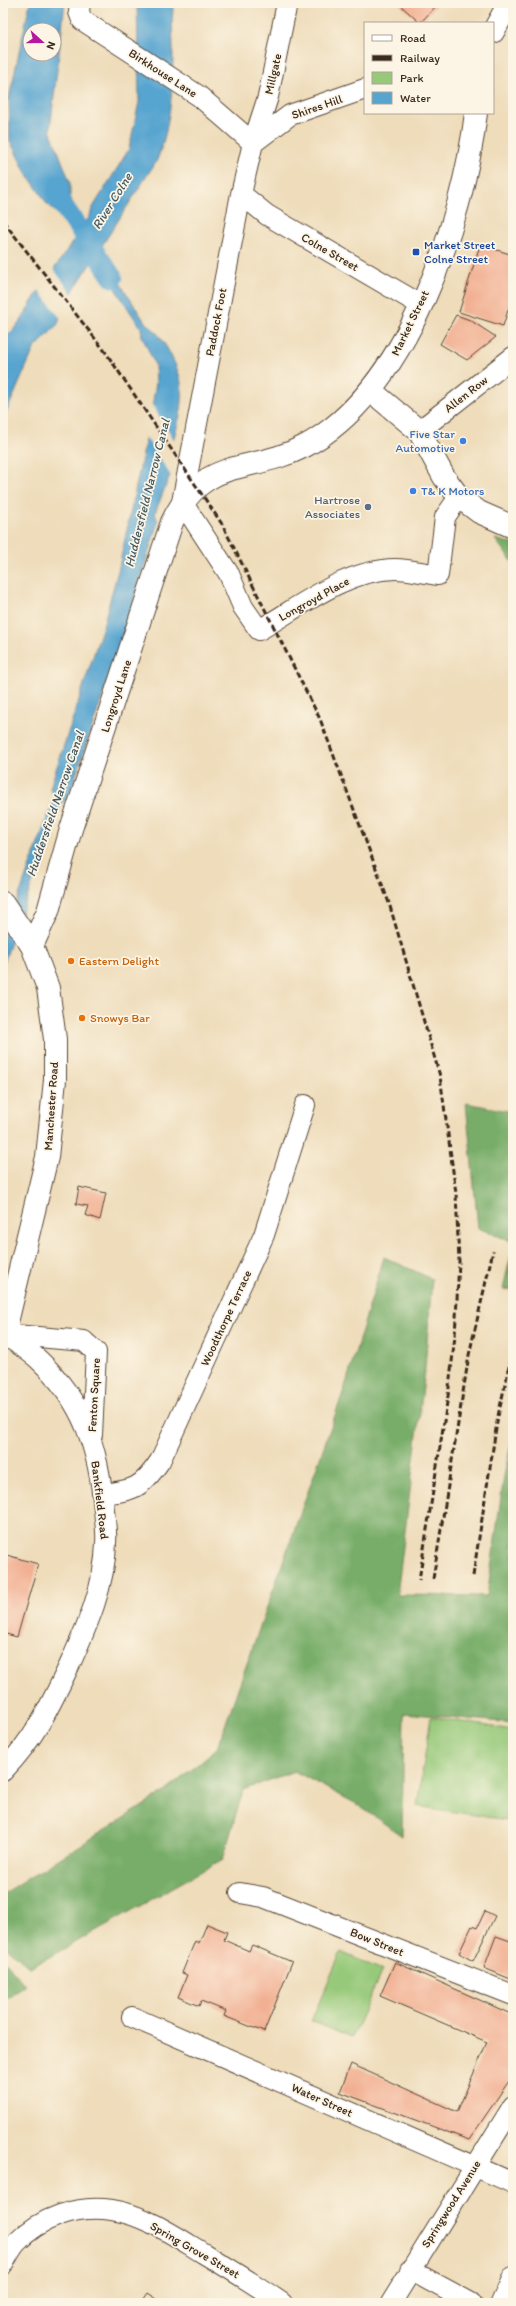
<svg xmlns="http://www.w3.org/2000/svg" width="516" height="2306" viewBox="0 0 516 2306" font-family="Itim,sans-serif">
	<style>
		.green { fill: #96c979; stroke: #687a4c }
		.forest { fill: #78ad69; stroke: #5a6c44 }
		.water { fill: #57a4d0; stroke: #496777; fill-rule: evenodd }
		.pier { fill: #eedcba }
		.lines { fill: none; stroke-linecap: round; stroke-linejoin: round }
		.canal { stroke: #57a4d0; stroke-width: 20 }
		.building { fill: #f2b093 }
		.minor-casing { stroke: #564535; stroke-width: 22 }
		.tertiary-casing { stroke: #564535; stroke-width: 24 }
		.primary-casing { stroke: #564535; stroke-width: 24 }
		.minor { stroke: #fff; stroke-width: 20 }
		.tertiary { stroke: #fff; stroke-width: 22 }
		.primary { stroke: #fff; stroke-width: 22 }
		.rail { stroke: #3b2a1e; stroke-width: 3; stroke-dasharray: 6 3; stroke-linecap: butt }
		.transit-dot { fill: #1a4fb4; stroke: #fcf5e5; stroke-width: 1.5 }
		.shop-dot { fill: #3f7fe0; stroke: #fcf5e5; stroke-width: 1.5 }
		.service-dot { fill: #5c6f8a; stroke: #fcf5e5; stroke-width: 1.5 }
		.food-dot { fill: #e8710a; stroke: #fcf5e5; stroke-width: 1.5 }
		.labels { text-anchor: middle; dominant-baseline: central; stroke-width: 3.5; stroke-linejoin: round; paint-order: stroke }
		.street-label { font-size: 12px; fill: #3b2a1e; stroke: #fcf5e5 }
		.transit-label { font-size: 12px; fill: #164399; stroke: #fcf5e5; text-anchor: start }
		.shop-label { font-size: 12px; fill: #366cbe; stroke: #fcf5e5; text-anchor: end }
		.service-label { font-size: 12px; fill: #4e5e75; stroke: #fcf5e5; text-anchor: end }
		.food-label { font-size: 12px; fill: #c56008; stroke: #fcf5e5; text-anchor: start }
		.water-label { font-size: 13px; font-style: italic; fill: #465b65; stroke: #fcf5e5 }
	</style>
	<rect width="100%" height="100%" fill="#fcf5e5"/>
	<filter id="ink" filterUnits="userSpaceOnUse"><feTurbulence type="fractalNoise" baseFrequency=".025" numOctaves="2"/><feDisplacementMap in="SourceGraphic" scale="8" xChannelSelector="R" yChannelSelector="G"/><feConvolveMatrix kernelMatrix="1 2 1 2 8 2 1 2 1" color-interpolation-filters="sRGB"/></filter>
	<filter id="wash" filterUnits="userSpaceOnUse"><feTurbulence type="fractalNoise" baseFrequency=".012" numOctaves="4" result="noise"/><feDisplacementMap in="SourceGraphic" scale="16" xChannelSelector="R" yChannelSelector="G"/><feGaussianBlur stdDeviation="0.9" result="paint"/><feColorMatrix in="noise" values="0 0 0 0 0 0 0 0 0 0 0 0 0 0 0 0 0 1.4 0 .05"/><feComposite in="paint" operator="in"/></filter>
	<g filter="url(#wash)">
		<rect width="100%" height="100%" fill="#eedcba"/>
		<path class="green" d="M 431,1717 L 513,1730 L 513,1821 L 417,1806 Z
			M 341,1952 L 382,1970 L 352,2038 L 311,2021 Z"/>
		<path class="forest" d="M 495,539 L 513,544 L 513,563 Z
			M 466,1103 L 513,1112 L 513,1242 L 478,1228 Z
			M 513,1246 L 513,1290 L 503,1289 Z
			M 384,1257 L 432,1279 L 424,1379 L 397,1595 L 487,1596 L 504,1476 L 513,1433 L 513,1723 L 404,1713 L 402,1836 L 355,1803 L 294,1771 L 243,1790 L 223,1859 L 30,1968 L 3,1944 L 3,1894 L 165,1792 L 217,1748 L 345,1387 Z
			M 3,1959 L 25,1985 L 3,2002 Z"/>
		<path class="water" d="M 30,3 L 65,3 L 50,130 L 70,182 L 70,197 L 79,218 L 77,226 L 71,226 L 48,205 L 25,171 L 10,141 L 9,98 ZM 30,30 L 54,30 L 54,54 L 30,54 Z
			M 137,3 L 174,3 C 171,19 173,34 173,49 C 173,87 171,125 157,160 L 64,305 L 58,324 L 34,349 L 3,420 L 3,341 L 21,321 L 31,303 L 90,216 L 92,209 L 129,149 L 139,102 Z
			M 102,255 L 145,322 C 155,329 162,339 168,350 C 192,393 181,411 169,455 L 174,465 L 155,513 L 158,522 L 119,647 L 68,799 L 61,803 L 3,965 L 3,939 L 55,797 L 50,788 L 103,626 L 119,567 L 149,425 L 156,383 L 155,365 L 142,336 L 141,328 L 96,260 L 99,256 Z"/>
		<path class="pier" d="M 52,267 L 73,295 L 66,306 L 62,320 L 38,289 Z
			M 151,403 L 175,441 L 171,455 L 176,465 L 171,476 L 145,436 Z"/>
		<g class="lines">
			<path class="canal" d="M 62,204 L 113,278"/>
		</g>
		<g id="blocks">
			<path class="building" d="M 398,3 L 439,3 L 420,23 Z
				M 480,245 L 510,254 L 513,247 L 513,294 L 503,326 L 459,312 Z
				M 456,315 L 470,320 L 496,337 L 467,360 L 440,344 Z
				M 79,1187 L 106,1193 L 100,1220 L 85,1215 L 88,1206 L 76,1204 Z
				M 3,1554 L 38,1564 L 17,1637 L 6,1634 L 4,1642 Z
				M 485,1911 L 495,1916 L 473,1961 L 459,1953 L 472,1926 L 477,1928 Z
				M 207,1924 L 227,1932 L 224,1940 L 249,1951 L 252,1945 L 292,1962 L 264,2032 L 224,2016 L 226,2011 L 201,2001 L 199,2006 L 178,1997 L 187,1975 L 182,1973 L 195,1941 L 199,1943 Z
				M 496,1936 L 513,1942 L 513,1980 L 484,1968 Z
				M 395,1962 L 513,2015 L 513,2075 L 469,2140 L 340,2092 L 351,2064 L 457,2112 L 487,2042 L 380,1996 Z
				M 148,2293 L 163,2303 L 141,2303 Z"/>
		</g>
	</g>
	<g filter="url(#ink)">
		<use href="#blocks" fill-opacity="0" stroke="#564535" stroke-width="1"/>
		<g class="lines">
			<defs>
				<path id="minor" d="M 80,3 L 79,12 L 82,20 L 199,96 L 253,143
					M 287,3 L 268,97 L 253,143 L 241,194 L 182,502 L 229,574 L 243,607 L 259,630 C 301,606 345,570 395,569 C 409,569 424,573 438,575 L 445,517 L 459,497
					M 253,143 L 290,115 L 365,89
					M 241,194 L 267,215 L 421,305
					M 419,431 L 513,357
					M 4,1334 L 84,1341 L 96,1352 L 92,1435
					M 102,1494 C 134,1490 141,1489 160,1461 L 264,1235 L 305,1105
					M 3,1771 C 36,1737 50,1706 70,1664 C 87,1626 105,1586 106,1543 C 107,1533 105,1521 104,1510 C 99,1450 84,1402 38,1359 C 28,1350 15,1342 4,1334
					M 240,1893 L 263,1897 L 513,1995
					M 132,2017 L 513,2183
					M 3,2264 C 7,2257 11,2249 16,2243 C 41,2217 77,2205 112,2210 C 145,2215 175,2236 203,2253 C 230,2269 256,2285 282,2303
					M 410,2270 L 471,2303
					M 391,2303 L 513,2106
					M 501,2303 L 513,2277"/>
				<path id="tertiary" d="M 493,32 L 509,3
					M 370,390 L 419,431 L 444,477 L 459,497 L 479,512 L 513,527
					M 32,946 L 48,911 L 71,829 L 172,522 C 205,454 249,475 305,446 C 407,391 463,222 476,113"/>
				<path id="primary" d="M 3,903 L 32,946 L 48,988 L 55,1039 L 55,1080 L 47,1157 L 3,1339"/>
			</defs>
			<use href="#minor" class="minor-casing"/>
			<use href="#tertiary" class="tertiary-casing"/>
			<use href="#primary" class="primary-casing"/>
			<use href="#minor" class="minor"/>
			<use href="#tertiary" class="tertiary"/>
			<use href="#primary" class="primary"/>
			<path class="rail" d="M 3,221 L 104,350 L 222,524 L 320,719 L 389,903 L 440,1076 L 456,1193 L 459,1262 L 455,1336 L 448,1396 L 419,1580
				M 473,1576 L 498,1416 L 513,1349
				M 433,1579 L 469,1355 L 493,1251"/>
		</g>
	</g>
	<rect class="transit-dot" x="412" y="248" width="8" height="8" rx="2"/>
	<g class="shop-dot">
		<circle cx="463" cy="441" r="4"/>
		<circle cx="413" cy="491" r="4"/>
	</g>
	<circle class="service-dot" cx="368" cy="507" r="4"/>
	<g class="food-dot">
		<circle cx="71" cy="961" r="4"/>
		<circle cx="82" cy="1018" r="4"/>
	</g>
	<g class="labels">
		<g class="street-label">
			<text transform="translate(163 73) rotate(33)">Birkhouse Lane</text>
			<text transform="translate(273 74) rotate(-77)">Millgate</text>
			<text transform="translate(317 107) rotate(-19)">Shires Hill</text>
			<text transform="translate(330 252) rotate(30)">Colne Street</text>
			<text transform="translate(216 322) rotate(-79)">Paddock Foot</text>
			<text transform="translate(410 323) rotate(-64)">Market Street</text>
			<text transform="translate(466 394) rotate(-38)">Allen Row</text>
			<text transform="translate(314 599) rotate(-29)">Longroyd Place</text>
			<text transform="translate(116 696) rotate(-72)">Longroyd Lane</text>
			<text transform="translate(51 1106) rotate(-86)">Manchester Road</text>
			<text transform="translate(226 1318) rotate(-65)">Woodthorpe Terrace</text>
			<text transform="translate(94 1395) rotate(-87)">Fenton Square</text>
			<text transform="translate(100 1500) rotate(83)">Bankfield Road</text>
			<text transform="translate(377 1942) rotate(22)">Bow Street</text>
			<text transform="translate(322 2100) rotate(24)">Water Street</text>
			<text transform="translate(451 2204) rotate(-58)">Springwood Avenue</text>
			<text transform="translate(195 2250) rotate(30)">Spring Grove Street</text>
		</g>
		<g class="transit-label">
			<text x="424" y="245">Market Street<tspan x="424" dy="14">Colne Street</tspan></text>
		</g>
		<g class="shop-label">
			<text x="455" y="434">Five Star<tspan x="455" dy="14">Automotive</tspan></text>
			<text x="421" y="491" text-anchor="start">T&amp; K Motors</text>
		</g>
		<g class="service-label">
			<text x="360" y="500">Hartrose<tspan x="360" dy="14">Associates</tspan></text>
		</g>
		<g class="food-label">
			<text x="79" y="961">Eastern Delight</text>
			<text x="90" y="1018">Snowys Bar</text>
		</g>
		<g class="water-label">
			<text transform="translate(112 201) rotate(-58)">River Colne</text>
			<text transform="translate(147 493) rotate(-76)">Huddersfield Narrow Canal</text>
			<text transform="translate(55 804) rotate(-71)">Huddersfield Narrow Canal</text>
		</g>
	</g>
	<rect width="516" height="2306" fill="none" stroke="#fcf5e5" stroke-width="16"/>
	<rect x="364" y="22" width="130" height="92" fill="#fcf5e5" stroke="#afa495"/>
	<rect x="372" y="35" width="20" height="6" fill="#ffffff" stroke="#afa495"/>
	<text x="400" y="42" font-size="12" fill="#3b2a1e">Road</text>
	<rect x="372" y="55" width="20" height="6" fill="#3b2a1e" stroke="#afa495"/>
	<text x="400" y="62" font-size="12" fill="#3b2a1e">Railway</text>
	<rect x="372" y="72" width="20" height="12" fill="#96c979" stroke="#afa495"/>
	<text x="400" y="82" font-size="12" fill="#3b2a1e">Park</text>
	<rect x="372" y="92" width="20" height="12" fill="#57a4d0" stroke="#afa495"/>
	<text x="400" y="102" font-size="12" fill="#3b2a1e">Water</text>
	<g transform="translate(42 42) rotate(111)"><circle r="19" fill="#fcf5e5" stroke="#afa495"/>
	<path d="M0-3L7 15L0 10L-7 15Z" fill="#b5179e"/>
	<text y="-6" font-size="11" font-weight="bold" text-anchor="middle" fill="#3b2a1e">N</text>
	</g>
</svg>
